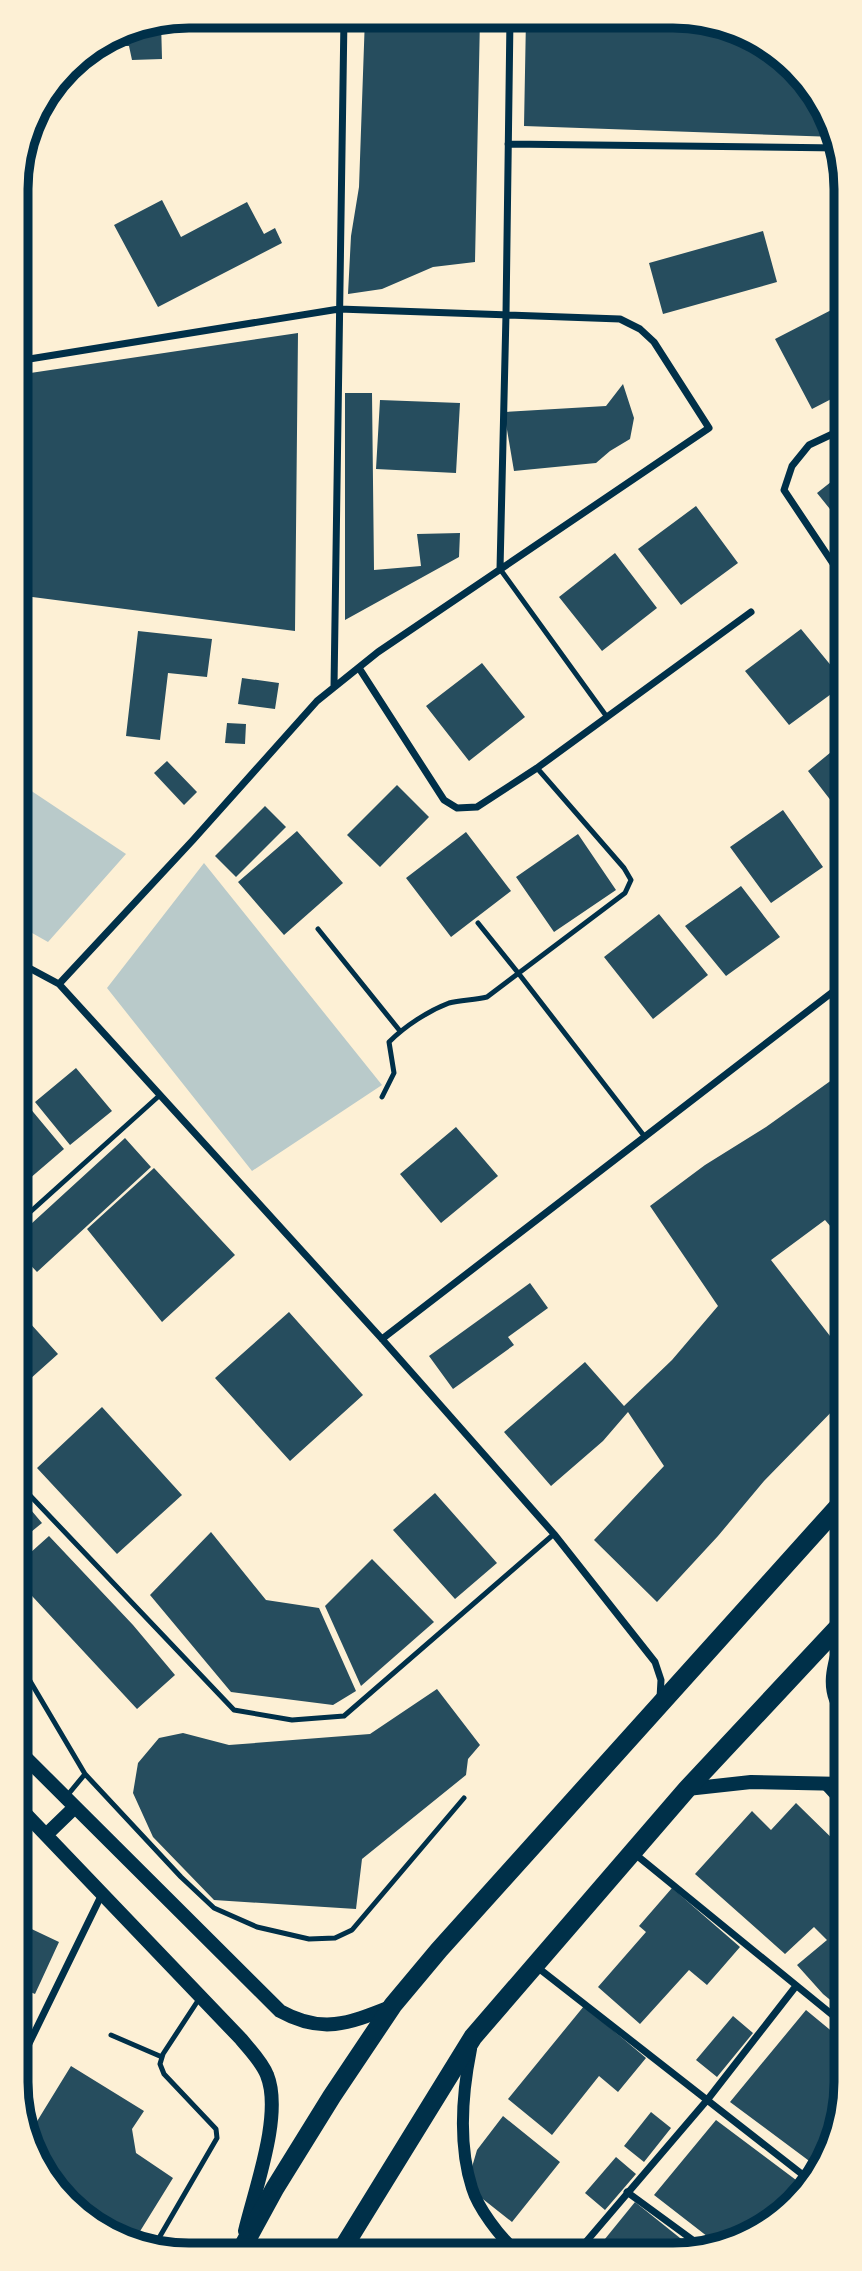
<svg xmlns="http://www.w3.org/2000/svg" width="862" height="2271" viewBox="0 0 862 2271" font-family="Signika,sans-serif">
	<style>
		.green { fill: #b9caca }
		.building { fill: #264d5e }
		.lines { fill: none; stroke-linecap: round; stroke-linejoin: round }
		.service { stroke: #003049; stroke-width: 5 }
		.minor { stroke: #003049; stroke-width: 7 }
		.tertiary { stroke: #003049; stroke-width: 12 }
		.secondary { stroke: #003049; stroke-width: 14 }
		.trunk { stroke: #003049; stroke-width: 19 }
		.rim { fill: none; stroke: #003049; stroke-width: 9 }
	</style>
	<rect width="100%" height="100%" fill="#fdf0d5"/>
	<path class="green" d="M 18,782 L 126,854 L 48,942 L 18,925 Z
		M 204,863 L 382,1085 L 252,1171 L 107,988 Z"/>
	<path class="building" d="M 365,17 L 480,18 L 475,262 L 433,267 L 382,289 L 348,294 L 351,236 L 359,187 Z
		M 526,18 L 706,19 L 787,59 L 836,137 L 524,126 Z
		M 161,21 L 162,59 L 132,60 L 129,46 L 96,46 L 123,29 Z
		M 162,200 L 181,237 L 247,202 L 264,234 L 275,228 L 282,243 L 158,307 L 114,225 Z
		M 763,231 L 777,282 L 663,314 L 649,263 Z
		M 841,305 L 841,394 L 812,409 L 775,339 Z
		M 298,333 L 295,631 L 17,595 L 17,375 Z
		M 623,384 L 634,418 L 630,439 L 610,451 L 596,463 L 514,471 L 504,412 L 606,406 Z
		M 345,393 L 372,393 L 374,570 L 421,566 L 417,534 L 460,533 L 459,557 L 345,620 Z
		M 380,400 L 460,403 L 456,473 L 376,469 Z
		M 841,474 L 841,509 L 842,524 L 817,493 Z
		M 696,506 L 738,563 L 681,605 L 638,549 Z
		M 615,553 L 657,608 L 602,651 L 559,597 Z
		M 801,629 L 842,679 L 842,686 L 789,725 L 745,671 Z
		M 138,631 L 212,639 L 207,677 L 168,673 L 160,740 L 126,736 Z
		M 482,663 L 525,717 L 469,761 L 426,706 Z
		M 242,678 L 279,683 L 275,709 L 238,704 Z
		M 227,723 L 246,724 L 245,744 L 225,743 Z
		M 842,743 L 842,815 L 808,771 Z
		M 167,761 L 197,792 L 184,805 L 154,773 Z
		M 397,785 L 429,817 L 380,867 L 347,835 Z
		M 265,806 L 286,827 L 236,877 L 215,856 Z
		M 783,810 L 823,867 L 771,903 L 730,847 Z
		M 297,831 L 343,883 L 284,935 L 238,882 Z
		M 466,832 L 511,891 L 451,937 L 406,878 Z
		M 578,834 L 616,890 L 554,932 L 516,877 Z
		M 741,886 L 780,937 L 726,976 L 685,926 Z
		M 659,914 L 708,975 L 653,1019 L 604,957 Z
		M 76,1068 L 112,1111 L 70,1145 L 35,1102 Z
		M 843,1072 L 844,1242 L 825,1220 L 771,1260 L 844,1354 L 844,1399 L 764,1481 L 718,1536 L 657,1602 L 594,1540 L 664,1466 L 628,1412 L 603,1441 L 551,1486 L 504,1432 L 585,1362 L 624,1406 L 672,1360 L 718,1306 L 650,1206 L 705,1165 L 766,1127 Z
		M 29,1107 L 64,1149 L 22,1185 L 19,1182 L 19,1116 Z
		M 456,1127 L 498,1176 L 441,1223 L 400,1174 Z
		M 125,1138 L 151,1167 L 37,1272 L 19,1253 L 19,1235 Z
		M 154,1168 L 235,1255 L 162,1322 L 87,1229 Z
		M 530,1283 L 548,1308 L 508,1337 L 514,1345 L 453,1389 L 429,1356 Z
		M 19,1311 L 58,1354 L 20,1388 L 19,1350 Z
		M 289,1312 L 363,1395 L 290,1461 L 215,1378 Z
		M 102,1407 L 182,1495 L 117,1554 L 37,1468 Z
		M 435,1493 L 497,1563 L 455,1599 L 393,1530 Z
		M 20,1497 L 42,1523 L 20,1541 Z
		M 211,1532 L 266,1600 L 319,1608 L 356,1691 L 333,1705 L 231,1692 L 150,1595 Z
		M 49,1536 L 133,1625 L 175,1675 L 137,1709 L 20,1583 L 20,1562 Z
		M 372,1559 L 434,1622 L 361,1686 L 325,1606 Z
		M 437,1689 L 480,1745 L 468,1759 L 466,1775 L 362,1859 L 356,1909 L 214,1900 L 153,1837 L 133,1793 L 138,1763 L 159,1738 L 183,1733 L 229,1745 L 370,1734 Z
		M 796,1803 L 845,1851 L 846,2013 L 823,1994 L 797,1965 L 827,1940 L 814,1927 L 785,1954 L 695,1874 L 752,1811 L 771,1830 Z
		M 672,1888 L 740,1947 L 707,1985 L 689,1970 L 640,2024 L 598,1987 L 646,1932 L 639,1926 Z
		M 21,1924 L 59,1942 L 35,1994 L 21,1988 Z
		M 584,2006 L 646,2058 L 618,2092 L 599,2076 L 552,2135 L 508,2099 Z
		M 806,2010 L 846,2043 L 846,2093 L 833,2148 L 820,2169 L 730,2102 Z
		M 733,2016 L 753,2033 L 717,2077 L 696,2060 Z
		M 71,2066 L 144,2111 L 132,2129 L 136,2153 L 173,2178 L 134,2241 L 75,2212 L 28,2136 Z
		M 651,2112 L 671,2128 L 644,2162 L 624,2146 Z
		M 503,2116 L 560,2162 L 512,2222 L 474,2192 L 472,2167 L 477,2150 Z
		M 716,2120 L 808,2189 L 803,2196 L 721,2247 L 654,2195 Z
		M 616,2157 L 636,2174 L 605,2210 L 585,2193 Z
		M 635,2202 L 695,2250 L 596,2250 Z"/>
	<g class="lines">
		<path class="service" d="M 500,569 L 607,717
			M 478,923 L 519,974 L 645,1137
			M 318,929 L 400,1031
			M 382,1097 L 394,1073 L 389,1042 C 405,1026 428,1011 449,1003 C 461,1000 475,1000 487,997 L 625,893 L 631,880 L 624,868 L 537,768
			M 19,1222 L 160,1095
			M 20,1485 L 234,1710 L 292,1720 L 344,1716 L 554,1534
			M 20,1664 L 85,1774 L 66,1797
			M 85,1774 L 181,1877 L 214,1908 L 257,1927 L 309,1939 L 335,1938 L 352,1930 L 464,1798
			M 111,2035 L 162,2057
			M 152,2250 L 217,2138 L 216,2129 L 164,2074 L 160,2064 L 163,2054 L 199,1999"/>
		<path class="minor" d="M 508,144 L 840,148
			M 17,361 L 339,309 L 620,319 L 640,329 L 654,342 L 709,428 L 378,652 L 317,701 L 193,840 L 59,984
			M 841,430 L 809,445 L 792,466 L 784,490 L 842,577
			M 500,569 L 506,314 L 510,18
			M 359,668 L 444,800 L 457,808 L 477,807 L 537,768 L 751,612
			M 334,687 L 344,17
			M 18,962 L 59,984 L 382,1339 L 554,1534 L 655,1662 L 661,1680 L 660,1698
			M 19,1078 L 24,1085 L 19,1090
			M 382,1339 L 843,984
			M 824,1786 L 845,1809
			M 635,1854 L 846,2026
			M 537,1967 L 812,2182
			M 21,2060 L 102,1894
			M 627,2192 L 705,2249
			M 579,2250 L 708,2099 L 796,1986"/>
		<path class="tertiary" d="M 471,2049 C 462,2094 458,2144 472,2188 C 478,2208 500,2237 515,2250"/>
		<path class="secondary" d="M 845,1628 C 837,1658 822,1688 845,1714
			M 21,1753 L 280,2011 C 323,2035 350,2023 393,2006
			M 687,1789 L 751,1782 L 845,1784
			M 21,1809 L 241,2039 C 250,2050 262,2062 267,2075 C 283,2114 255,2189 245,2231
			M 46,1835 L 75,1807"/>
		<path class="trunk" d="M 341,2251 L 473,2037 L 687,1789 L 845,1620
			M 240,2252 L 275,2188 L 332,2096 L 393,2005 L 439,1950 L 844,1500"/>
	</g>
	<path d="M0 0H862V2271H0ZM189 28H673A161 161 0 0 1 834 189V2082A161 161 0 0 1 673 2243H189A161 161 0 0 1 28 2082V189A161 161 0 0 1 189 28Z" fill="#fdf0d5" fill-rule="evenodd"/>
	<path class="rim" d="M189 28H673A161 161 0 0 1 834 189V2082A161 161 0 0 1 673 2243H189A161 161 0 0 1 28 2082V189A161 161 0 0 1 189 28Z"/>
</svg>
